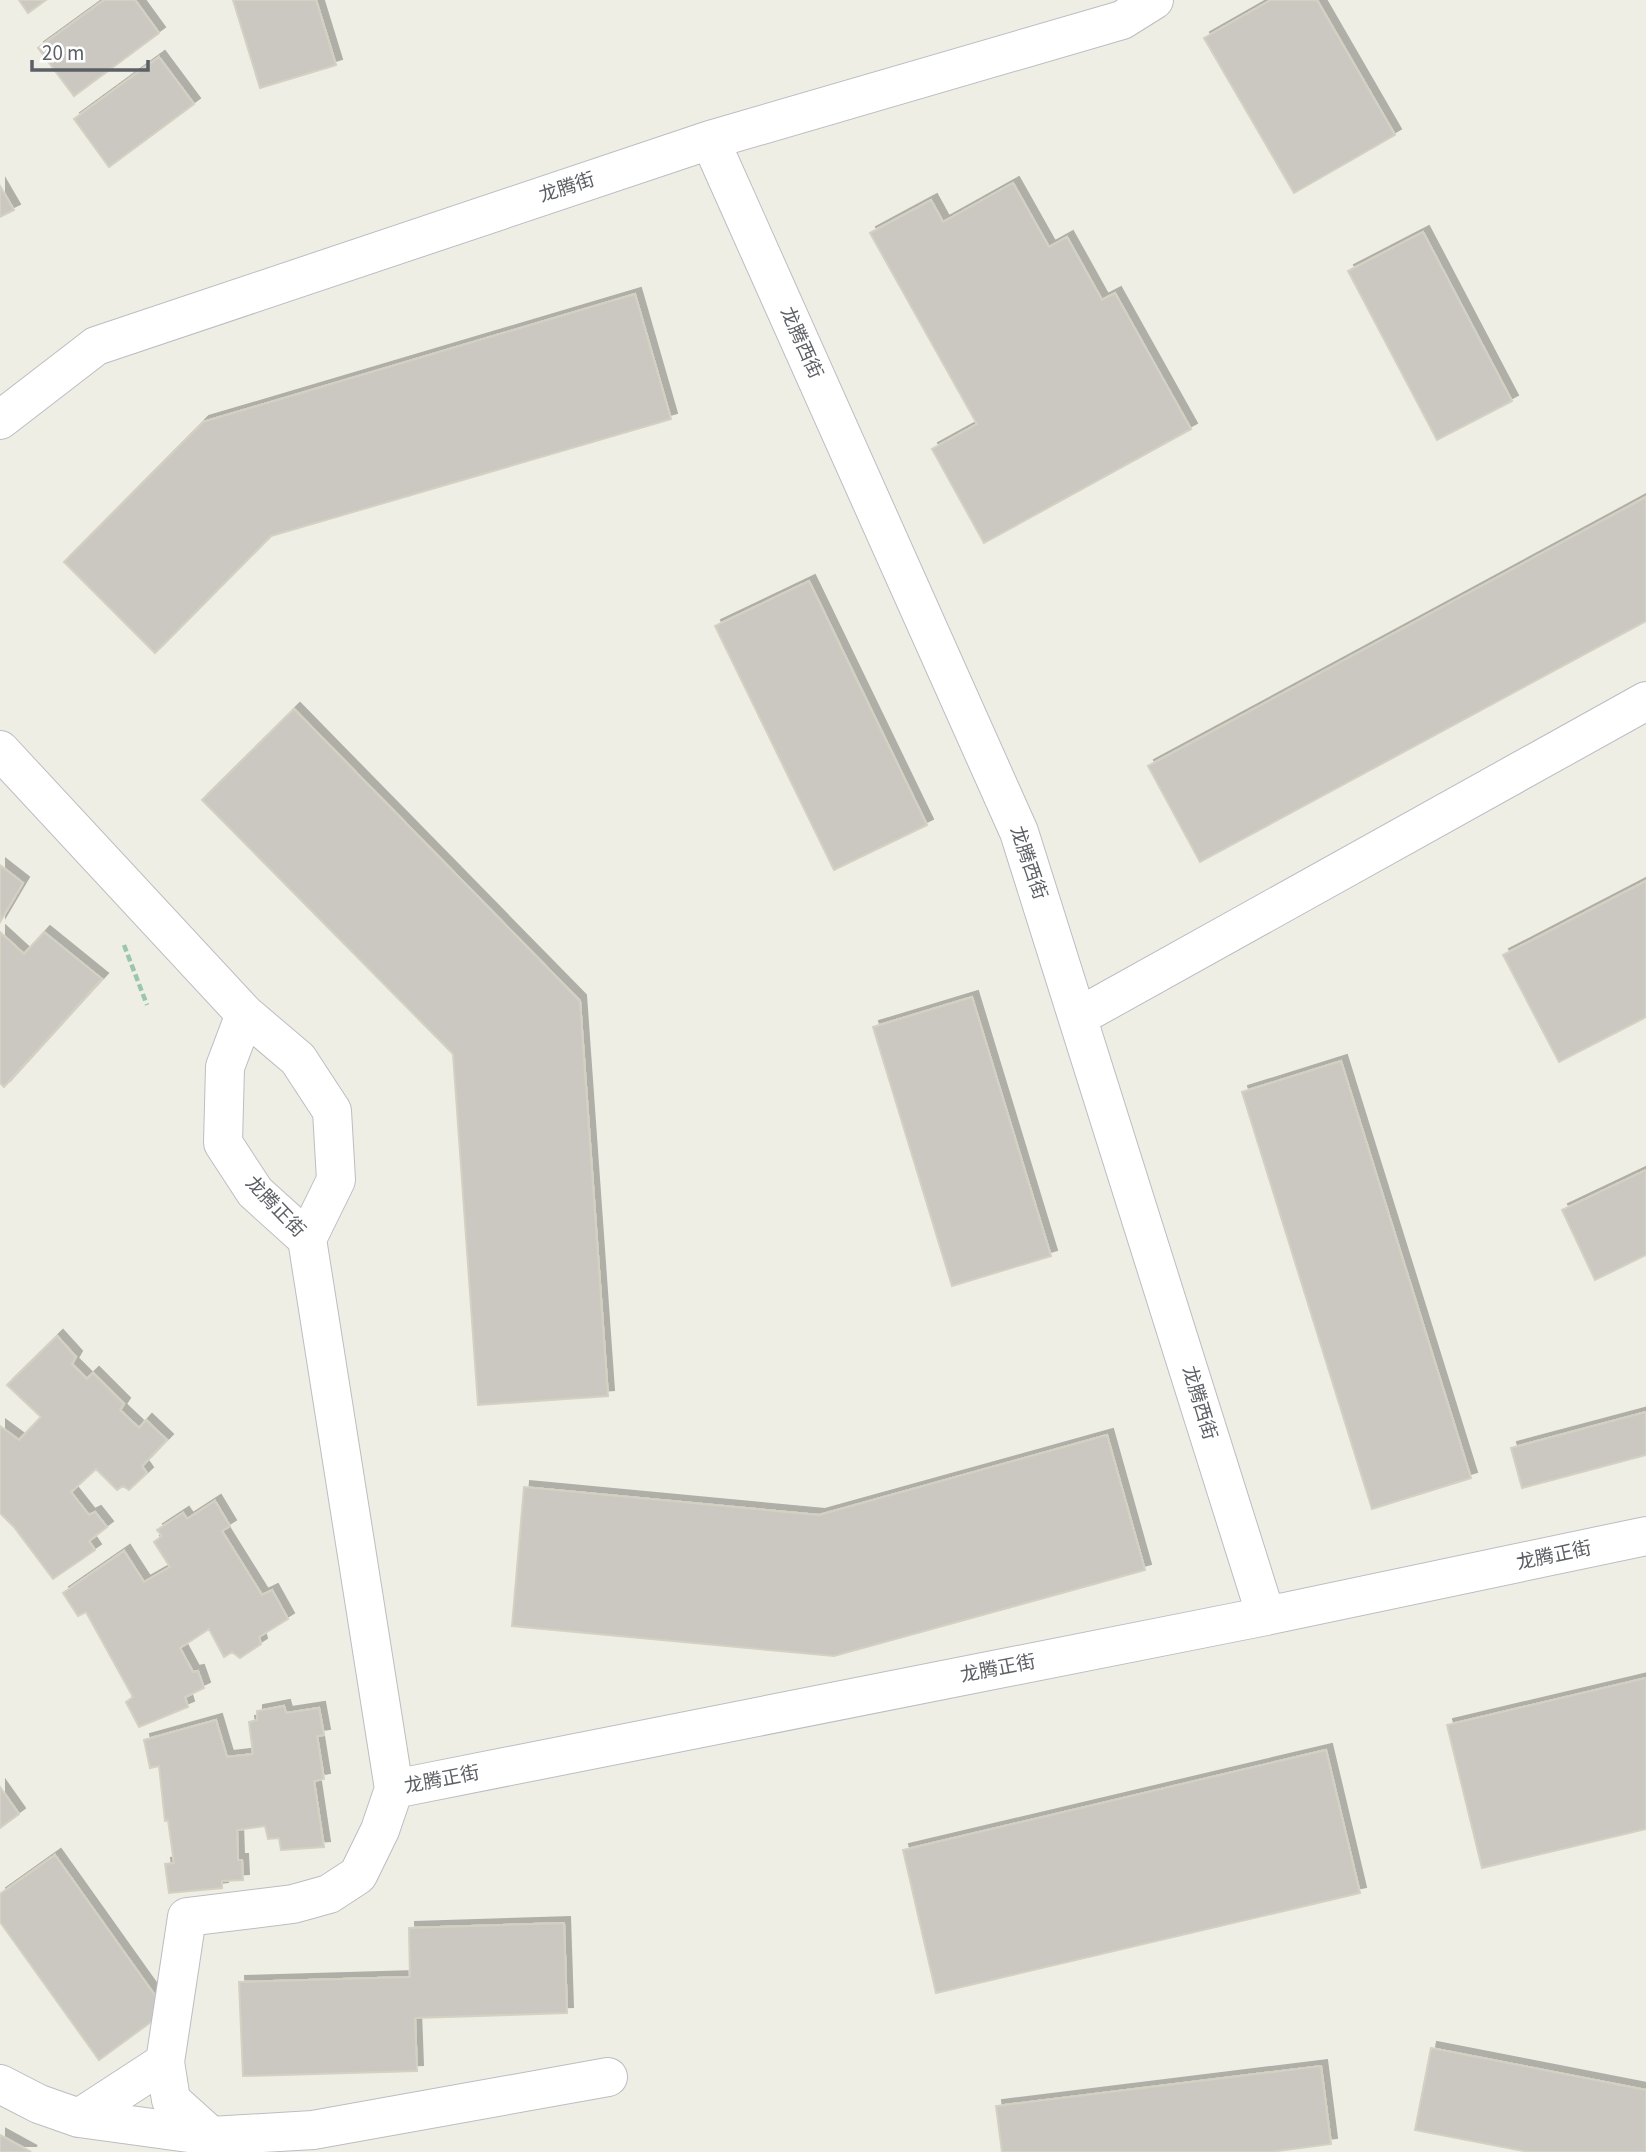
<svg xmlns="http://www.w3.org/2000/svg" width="1646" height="2152" viewBox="0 0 1646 2152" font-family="'Source Sans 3','Noto Sans SC',sans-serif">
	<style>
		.building { fill: #cac8c1; stroke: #d4d1c3; stroke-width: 2; filter: url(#shadow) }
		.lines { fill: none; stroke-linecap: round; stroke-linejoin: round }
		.minor-casing { stroke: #bcbdc3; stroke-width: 40 }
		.path { stroke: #9ac7ac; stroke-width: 4.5; stroke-dasharray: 7 3.5; stroke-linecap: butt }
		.minor { stroke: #fff; stroke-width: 38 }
		.labels { text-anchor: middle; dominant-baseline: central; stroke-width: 7; stroke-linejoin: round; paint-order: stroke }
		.street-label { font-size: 19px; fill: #5c5f65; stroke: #fff }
	</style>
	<defs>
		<filter id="shadow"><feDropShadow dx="6" dy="-6" stdDeviation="0" flood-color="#0004"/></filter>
	</defs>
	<rect width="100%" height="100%" fill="#efeee4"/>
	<path class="building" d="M 19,0 L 46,0 L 28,13 Z
		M 104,0 L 135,0 L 159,33 L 74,96 L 38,48 Z
		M 233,0 L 316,0 L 336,65 L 260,88 Z
		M 1271,0 L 1317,0 L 1395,135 L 1294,193 L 1204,38 Z
		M 159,57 L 194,104 L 109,167 L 74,119 Z
		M 1013,183 L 1049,247 L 1067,237 L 1102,300 L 1115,293 L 1191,429 L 984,543 L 932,449 L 977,424 L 870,233 L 931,200 L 943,222 Z
		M 0,186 L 14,210 L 0,217 Z
		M 1423,232 L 1512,401 L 1437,440 L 1348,271 Z
		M 635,294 L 671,419 L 271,536 L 155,653 L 64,562 L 203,422 Z
		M 1646,497 L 1646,621 L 1200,862 L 1148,766 Z
		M 809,581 L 927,825 L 834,870 L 715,626 Z
		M 294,709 L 580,1001 L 608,1396 L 478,1405 L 453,1054 L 202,800 Z
		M 0,865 L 23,883 L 0,922 Z
		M 1646,881 L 1646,1017 L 1559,1062 L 1503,955 Z
		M 0,932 L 24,954 L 44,932 L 102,979 L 4,1087 L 0,1083 Z
		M 972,997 L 1051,1256 L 952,1286 L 873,1027 Z
		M 1341,1061 L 1471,1478 L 1372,1509 L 1242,1092 Z
		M 1646,1170 L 1646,1255 L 1595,1280 L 1562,1210 Z
		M 57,1336 L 76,1357 L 72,1364 L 87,1379 L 93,1373 L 124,1404 L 120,1410 L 139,1428 L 146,1420 L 167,1440 L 142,1466 L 147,1473 L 129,1490 L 123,1486 L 117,1490 L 96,1469 L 71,1492 L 89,1515 L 95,1512 L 107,1527 L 89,1541 L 95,1550 L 53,1579 L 14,1527 L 0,1513 L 0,1426 L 19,1440 L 41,1417 L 7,1385 Z
		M 1646,1412 L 1646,1455 L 1522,1488 L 1511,1448 Z
		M 1107,1435 L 1145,1570 L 834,1656 L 512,1626 L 524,1487 L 819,1515 Z
		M 215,1501 L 230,1526 L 222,1531 L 262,1595 L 272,1590 L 288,1619 L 259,1637 L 261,1644 L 240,1658 L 232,1652 L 224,1657 L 209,1629 L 180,1648 L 193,1672 L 198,1671 L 204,1688 L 185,1697 L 188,1707 L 139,1727 L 126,1702 L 133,1697 L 86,1612 L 78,1616 L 63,1593 L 124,1551 L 144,1582 L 170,1567 L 154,1542 L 162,1536 L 157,1530 L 183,1513 L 187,1519 Z
		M 1646,1678 L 1646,1829 L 1482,1868 L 1447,1725 Z
		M 284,1706 L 286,1713 L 319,1708 L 324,1735 L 317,1736 L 324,1779 L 314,1781 L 324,1847 L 281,1850 L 279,1838 L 268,1839 L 265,1826 L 237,1830 L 238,1860 L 242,1860 L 243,1880 L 222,1881 L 222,1888 L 169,1893 L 165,1864 L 174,1863 L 168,1820 L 165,1821 L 159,1766 L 150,1768 L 144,1740 L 216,1720 L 227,1757 L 253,1754 L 249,1722 L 257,1720 L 257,1711 Z
		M 1326,1750 L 1360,1893 L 936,1993 L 903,1850 Z
		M 0,1787 L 19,1814 L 0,1828 Z
		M 55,1855 L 166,2011 L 99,2060 L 0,1922 L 0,1894 Z
		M 564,1923 L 567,2013 L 415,2018 L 417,2071 L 243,2076 L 239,1982 L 410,1977 L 409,1928 Z
		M 1431,2048 L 1646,2090 L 1646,2152 L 1529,2152 L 1415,2130 Z
		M 1321,2066 L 1331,2144 L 1270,2152 L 1002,2152 L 996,2106 Z
		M 0,2135 L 31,2152 L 0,2152 Z"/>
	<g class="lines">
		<defs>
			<path id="minor" d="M 710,140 L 1019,832 L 1266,1616
				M 0,420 L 96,346 L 710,140 L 1122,20 L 1154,0
				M 0,750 L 245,1014 L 225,1067 L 223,1143 L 255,1192 L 307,1239 L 394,1789 L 1266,1616 L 1646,1536
				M 245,1014 L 298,1059 L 332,1111 L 336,1180 L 307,1239
				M 1078,1017 L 1646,701
				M 165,2062 L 171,2100 L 211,2136
				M 0,2084 L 39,2104 L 79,2118 L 165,2062 L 187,1917 L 293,1904 L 329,1894 L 358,1875 L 380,1830 L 394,1789
				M 79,2118 L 211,2136 L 313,2130 L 608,2077"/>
		</defs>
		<use href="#minor" class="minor-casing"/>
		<path class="path" d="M 124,945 L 147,1005"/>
		<use href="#minor" class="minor"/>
	</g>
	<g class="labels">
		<g class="street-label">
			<text transform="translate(567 188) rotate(-18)">龙腾街</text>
			<text transform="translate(801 343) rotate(66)">龙腾西街</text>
			<text transform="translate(1028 863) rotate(71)">龙腾西街</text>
			<text transform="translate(275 1207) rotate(46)">龙腾正街</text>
			<text transform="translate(1199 1403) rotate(73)">龙腾西街</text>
			<text transform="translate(1554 1556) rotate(-12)">龙腾正街</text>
			<text transform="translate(998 1669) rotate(-11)">龙腾正街</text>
			<text transform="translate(442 1780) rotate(-11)">龙腾正街</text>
		</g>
	</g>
	<path d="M32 60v10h116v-10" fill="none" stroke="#5c5f65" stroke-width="3.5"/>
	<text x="42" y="60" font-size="21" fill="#5c5f65" stroke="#ffffff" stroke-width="5" paint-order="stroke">20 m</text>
</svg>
